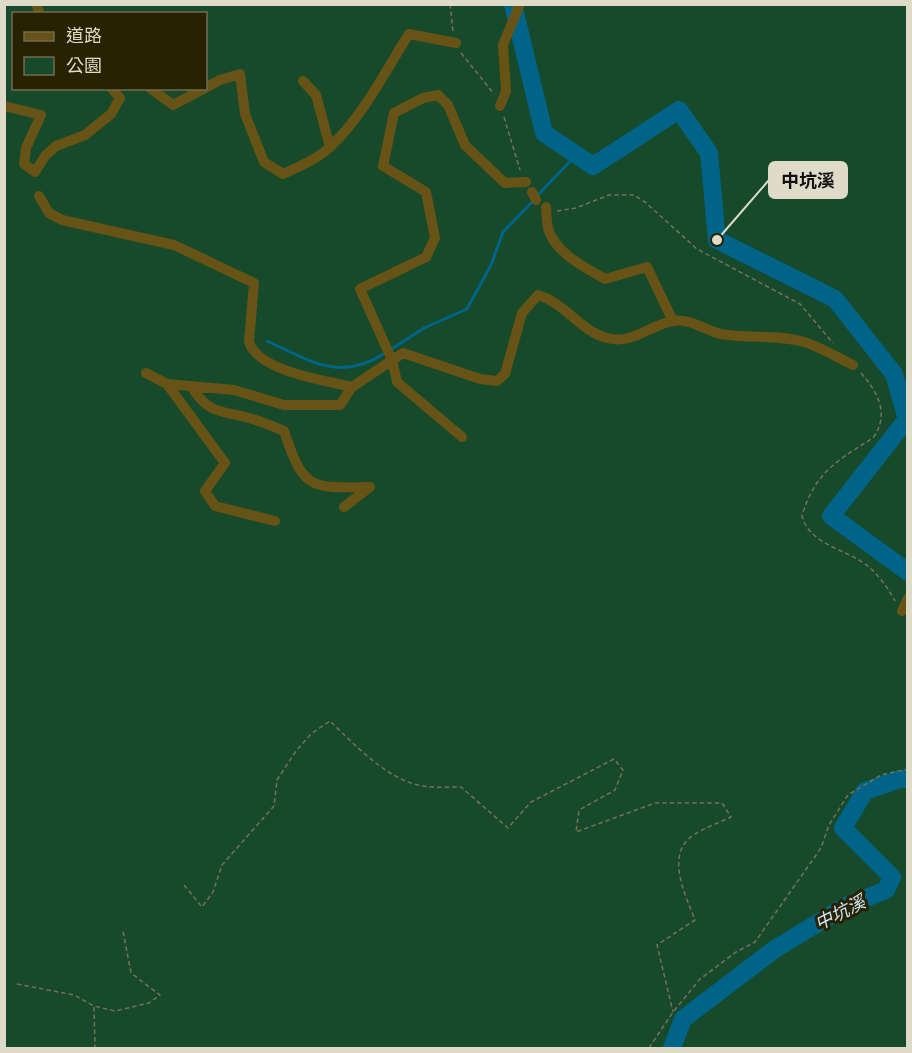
<svg xmlns="http://www.w3.org/2000/svg" width="912" height="1053" viewBox="0 0 912 1053" font-family="Rubik,'Noto Sans TC',sans-serif">
	<style>
		.green { fill: #164a2a; fill-rule: evenodd }
		.lines { fill: none; stroke-linecap: round; stroke-linejoin: round }
		.stream { stroke: #006489; stroke-width: 3 }
		.river { stroke: #006489; stroke-width: 18 }
		.path { stroke: #777158; stroke-width: 1.5; stroke-dasharray: 4.5 3; stroke-linecap: butt }
		.minor { stroke: #675315; stroke-width: 10 }
		.labels { text-anchor: middle; dominant-baseline: central; stroke-width: 6; stroke-linejoin: round; paint-order: stroke }
		.water-label { font-size: 18px; font-style: italic; fill: #cfe6f4; stroke: #282102 }
		.leader { fill: none; stroke: #dfdbc9; stroke-width: 2 }
		.callout-dot { fill: #dfdbc9; stroke: #282102; stroke-width: 2 }
		.callout { fill: #dfdbc9; stroke: #dfdbc9; stroke-width: 2 }
		.callout-label { font-size: 18px; text-anchor: middle; font-weight: bold; fill: #111 }
	</style>
	<rect width="100%" height="100%" fill="#282102"/>
	<path class="green" d="M 5,5 L 907,5 L 907,1048 L 5,1048 ZM 14,14 L 206,14 L 206,88 L 14,88 Z"/>
	<g class="lines">
		<path class="stream" d="M 537,196 L 576,155
			M 267,341 C 309,360 340,383 385,353
			M 390,350 L 424,328 L 467,309 L 491,265 L 503,232 L 533,201"/>
		<path class="river" d="M 513,4 L 544,133 L 593,166 L 679,110 L 709,153 L 717,240 L 835,299 L 894,374 L 907,419 L 831,516 L 908,572
			M 672,1048 L 683,1019 L 775,949 L 844,907 L 886,890 L 892,877 L 843,828 L 865,791 L 900,779 L 908,779"/>
		<path class="path" d="M 450,4 L 453,32
			M 461,53 L 494,94
			M 504,117 L 520,170
			M 557,211 L 576,208 L 609,195 L 634,195 L 645,202 L 697,249 L 800,304 L 833,343
			M 861,373 C 878,392 890,415 873,438 C 838,460 814,473 802,516 C 810,546 848,549 869,567 C 880,577 888,588 895,601
			M 184,885 L 202,907 L 213,892 L 222,865 L 274,806 L 277,780 L 296,751 L 311,734 L 330,721 C 354,744 388,781 423,786 C 435,788 449,787 461,787 L 508,828 L 531,802 L 614,759 L 623,770 L 615,790 L 579,810 L 576,832 L 655,803 L 722,803 L 731,817 C 719,823 703,828 692,836 C 665,856 686,896 695,920 L 657,945 L 673,1012
			M 17,984 L 74,995 L 94,1006 L 115,1011 L 149,1003 L 160,995 L 131,973 L 123,931
			M 94,1007 L 95,1048
			M 649,1048 L 673,1012 L 700,979 L 736,952 L 755,942 L 821,848 L 829,825 L 848,795 L 881,775 L 908,769"/>
		<path class="minor" d="M 36,4 L 40,14
			M 303,81 L 316,95 L 330,147
			M 150,88 L 173,105 L 220,80 L 240,74 L 245,114 L 264,162 L 283,174 C 300,166 318,159 331,146 C 364,115 385,71 409,34 L 456,43
			M 4,106 L 41,115 L 26,148 L 24,164 L 35,172 L 45,156 L 56,146 L 85,135 L 111,114 L 120,98 L 111,88
			M 500,106 L 506,91 L 503,45 L 520,4
			M 532,192 L 536,200
			M 39,196 L 49,213 L 62,220 L 174,245 L 254,283 L 249,342 C 259,372 325,380 352,387
			M 546,207 C 547,215 546,224 549,231 C 557,254 586,268 605,279 L 647,267 L 673,321
			M 146,373 L 167,384 L 234,390 L 284,405 L 340,405 L 352,387 L 403,353 L 480,379 L 497,381 L 505,374 L 522,313 L 538,295 C 565,303 580,331 607,338 C 632,345 650,325 673,321 C 690,318 706,331 721,334 C 748,339 777,334 804,342 C 821,347 838,358 853,365
			M 167,384 L 225,463 L 205,491 L 215,506 L 275,521
			M 191,386 C 209,416 223,410 252,419 C 263,422 274,427 284,431 C 304,491 310,488 370,487 L 344,507
			M 462,437 L 397,382 L 392,360 L 360,289 L 426,257 L 435,238 L 426,192 L 383,166 L 394,113 L 423,98 L 438,95 L 448,105 L 465,145 L 505,183 L 526,182
			M 902,611 L 908,598"/>
	</g>
	<g class="labels">
		<g class="water-label">
			<text transform="translate(840 913) rotate(-27)">中坑溪</text>
		</g>
	</g>
	<path class="leader" d="M717 240L769 180"/>
	<circle class="callout-dot" cx="717" cy="240" r="6"/>
	<rect class="callout" x="769" y="162" width="78" height="36" rx="6"/>
	<g class="callout-label">
		<text x="808" y="187">中坑溪</text>
	</g>
	<rect width="912" height="1053" fill="none" stroke="#dfdbc9" stroke-width="12"/>
	<rect x="12" y="12" width="195" height="78" fill="#282102" stroke="#716b52" stroke-width="1.5"/>
	<rect x="24" y="32" width="30" height="9" fill="#675315" stroke="#716b52" stroke-width="1.5"/>
	<text x="66" y="42" font-size="18" fill="#dfdbc9">道路</text>
	<rect x="24" y="57" width="30" height="18" fill="#164a2a" stroke="#716b52" stroke-width="1.5"/>
	<text x="66" y="72" font-size="18" fill="#dfdbc9">公園</text>
</svg>
